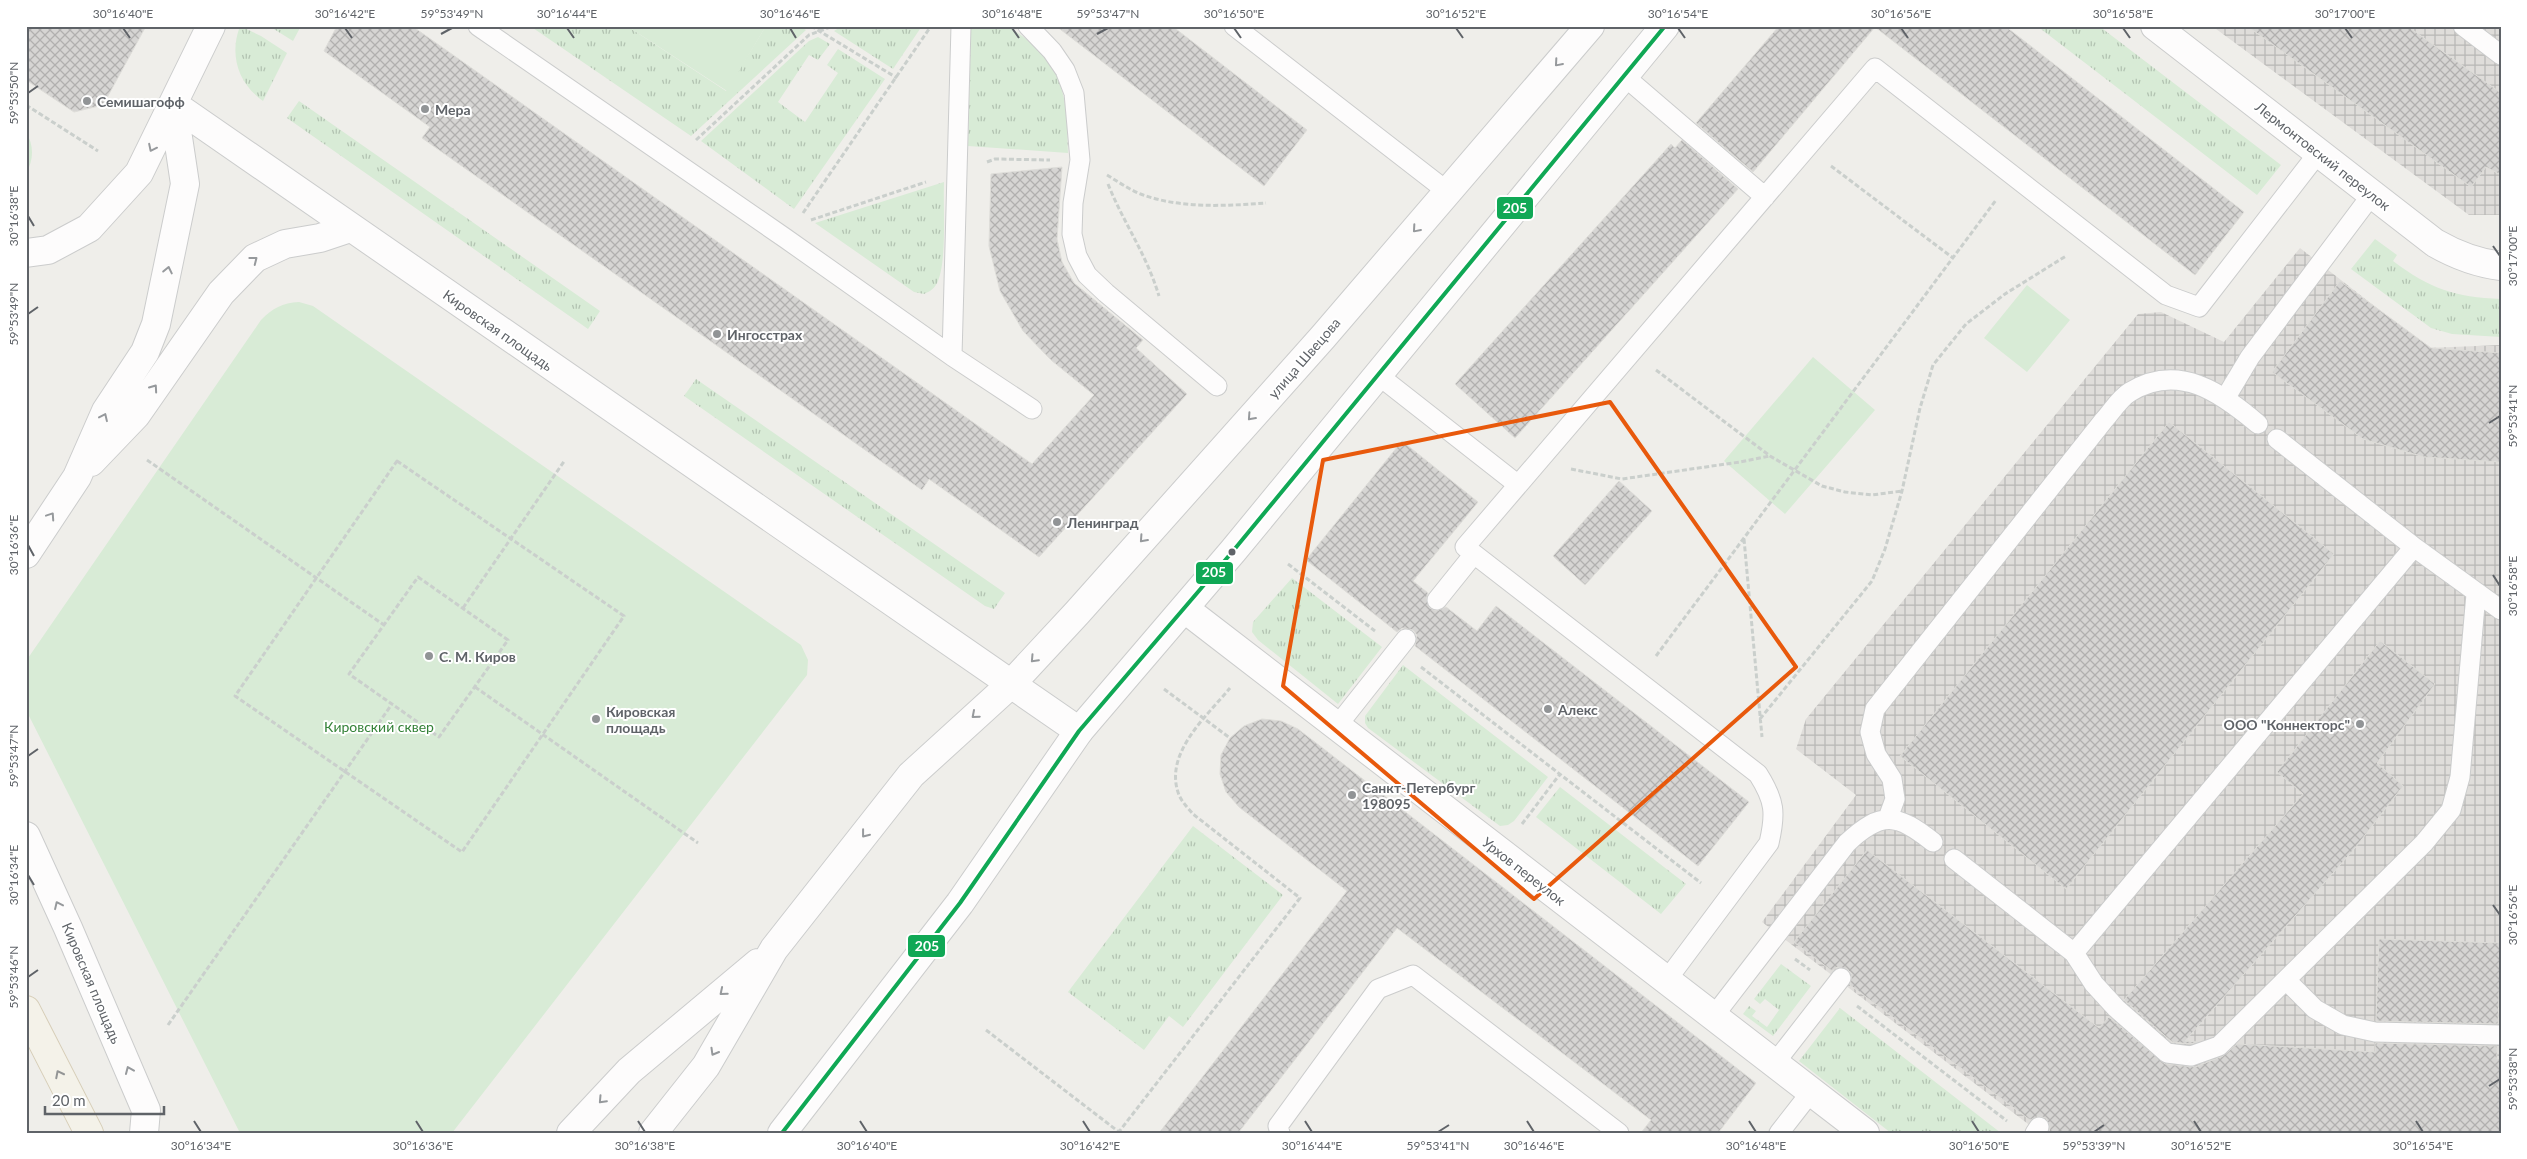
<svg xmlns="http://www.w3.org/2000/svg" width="2527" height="1159" viewBox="0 0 2527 1159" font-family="Lato,sans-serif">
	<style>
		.industrial { fill: url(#industrial-grid) }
		.grass { fill: url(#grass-tufts) }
		.park { fill: #d8ebd6 }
		.building { fill: url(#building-cross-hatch); stroke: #deddd9 }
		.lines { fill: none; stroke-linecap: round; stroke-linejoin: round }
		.service-casing { stroke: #cbcccc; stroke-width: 21 }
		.minor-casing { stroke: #cbcccc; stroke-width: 30 }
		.tertiary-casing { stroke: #cbcccc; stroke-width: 30 }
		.primary-casing { stroke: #d7ceb8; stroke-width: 30 }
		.path { stroke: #cacfcc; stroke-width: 3; stroke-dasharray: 5 2.5; stroke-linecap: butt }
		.service { stroke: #fdfcfc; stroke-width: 19 }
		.minor { stroke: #fdfcfc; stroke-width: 28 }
		.tertiary { stroke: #fdfcfc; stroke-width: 28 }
		.primary { stroke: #f4f2e9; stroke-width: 28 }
		.bus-1-casing { stroke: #fff; stroke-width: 8 }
		.bus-1 { stroke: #10a855; stroke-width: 4 }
		.oneway { stroke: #96999c }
		.oneway2 { stroke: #939595 }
		.marked { fill: none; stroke: #e8590c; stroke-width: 4; stroke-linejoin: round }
		.ticks { fill: none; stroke: #5f6368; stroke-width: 2 }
		.poi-dot { fill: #919496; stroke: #fff; stroke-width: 2 }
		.bus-dot { fill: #5f6368; stroke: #fff; stroke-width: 2 }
		.labels { text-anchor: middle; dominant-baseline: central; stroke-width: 4; stroke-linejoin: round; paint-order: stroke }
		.poi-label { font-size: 14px; font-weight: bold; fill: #5f6368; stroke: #fff; text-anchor: start }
		.street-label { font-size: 14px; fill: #5f6368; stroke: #fff }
		.park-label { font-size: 14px; fill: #348238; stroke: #fff }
		.line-badge { stroke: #fff; stroke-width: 2 }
		.badge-label { font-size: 14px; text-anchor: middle; font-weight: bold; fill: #fff }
		.neatline { fill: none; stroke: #5f6368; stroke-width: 2 }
		.ticks-label { font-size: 12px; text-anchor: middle; fill: #5f6368 }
	</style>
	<defs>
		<pattern id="industrial-grid" width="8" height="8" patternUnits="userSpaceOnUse" patternTransform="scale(1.25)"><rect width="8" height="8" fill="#dfddda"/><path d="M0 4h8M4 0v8" fill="none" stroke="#b8b7b5"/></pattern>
		<pattern id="grass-tufts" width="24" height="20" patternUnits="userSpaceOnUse" patternTransform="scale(1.25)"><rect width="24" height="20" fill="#d8ebd6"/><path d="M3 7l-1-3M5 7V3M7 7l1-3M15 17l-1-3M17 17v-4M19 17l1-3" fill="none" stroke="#b2c2b1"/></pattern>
		<pattern id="building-cross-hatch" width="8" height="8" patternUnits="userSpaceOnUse" patternTransform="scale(1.25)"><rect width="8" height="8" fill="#d6d5d3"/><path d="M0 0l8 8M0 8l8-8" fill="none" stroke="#b1b0af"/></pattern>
	</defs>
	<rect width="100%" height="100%" fill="#efeeea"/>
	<path class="industrial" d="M 2212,26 L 2501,26 L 2501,215 L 2469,215 Z
		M 2300,248 L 2428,348 L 2501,345 L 2501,1133 L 2040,1133 L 1762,922 L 1856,795 L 1796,749 L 1806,719 L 2138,314 L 2161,312 L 2224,342 Z"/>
	<path class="grass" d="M 240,26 L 261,36 L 287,53 L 263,101 C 238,83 229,55 240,26 Z
		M 269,26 L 301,26 L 293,41 Z
		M 530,26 L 627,26 L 726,91 L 766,26 L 799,26 L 806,30 L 691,136 Z
		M 842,26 L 922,26 L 893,69 L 834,31 Z
		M 1007,26 C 1064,61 1067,91 1068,153 L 968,146 L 971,27 Z
		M 2037,26 L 2099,26 L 2281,165 L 2257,195 Z
		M 818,37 L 830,44 L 818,60 L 809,55 L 778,102 L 805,122 L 838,73 L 827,65 L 838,49 L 885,79 L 794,209 L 701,141 L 809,41 Z
		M 299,101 L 600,311 L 588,329 L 287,118 Z
		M 26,132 C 34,145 34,160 26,173 Z
		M 944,182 C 943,207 947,259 938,281 C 935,288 931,291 924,294 L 914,292 L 815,223 Z
		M 2375,239 L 2397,255 L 2393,261 C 2430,289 2455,297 2501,299 L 2501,337 L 2452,334 L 2431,328 L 2351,269 Z
		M 696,379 L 1005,593 L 994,609 L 985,606 L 684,396 Z
		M 1292,578 L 1382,647 L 1338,704 L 1258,640 L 1252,632 L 1253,622 Z
		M 1403,665 L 1548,777 L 1514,821 L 1508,825 L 1500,826 L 1368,728 L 1365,723 L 1365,716 Z
		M 1560,787 L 1686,884 L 1661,914 L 1536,817 Z
		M 1193,826 L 1283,895 L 1183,1027 L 1169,1016 L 1144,1050 L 1068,992 Z
		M 1781,964 L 1811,986 L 1773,1036 L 1743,1014 L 1749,1006 L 1756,1011 L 1752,1016 L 1767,1027 L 1779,1010 L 1765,999 L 1760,1004 L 1754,999 Z
		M 1840,1008 L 2001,1133 L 1891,1133 L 1799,1061 Z"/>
	<path class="park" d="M 627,26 L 766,26 L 727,91 Z
		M 2027,285 L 2070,320 L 2027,372 L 1984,338 Z
		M 299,302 L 313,306 L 801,645 L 808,660 L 807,675 L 452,1133 L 240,1133 L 26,710 L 26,661 L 261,320 C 273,308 282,303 299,302 Z
		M 1813,357 L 1875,410 L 1785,514 L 1724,461 Z"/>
	<path class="building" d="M 26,26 L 146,26 L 103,105 L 74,112 L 26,80 Z
		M 337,26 L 412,26 L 1032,464 L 1094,395 L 1051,360 L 1023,331 L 1000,291 L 989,246 L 991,174 L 1062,167 L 1057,239 L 1062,262 L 1074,283 L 1143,340 L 1136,348 L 1187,394 L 1039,557 L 929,479 L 922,490 L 422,138 L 430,127 L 324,51 Z
		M 1056,26 L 1172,26 L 1307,130 L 1264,186 Z
		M 1779,26 L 2005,26 L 2244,212 L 2195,275 L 1875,27 L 1753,172 L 1696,123 Z
		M 2247,26 L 2407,26 L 2501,93 L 2501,175 L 2486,167 L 2471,187 Z
		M 1682,140 L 1738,189 L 1515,438 L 1455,384 L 1671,144 L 1675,148 Z
		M 2340,281 L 2431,348 L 2501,353 L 2501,462 L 2424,457 L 2363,439 L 2272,372 Z
		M 2169,422 L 2334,554 L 2066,889 L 1900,756 Z
		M 1402,441 L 1478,502 L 1413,581 L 1428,593 L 1426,599 L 1430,608 L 1436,611 L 1446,607 L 1477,631 L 1496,606 L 1749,802 L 1698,866 L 1415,646 L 1417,635 L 1413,630 L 1402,628 L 1397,632 L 1306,560 Z
		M 1619,481 L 1652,511 L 1585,585 L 1553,556 Z
		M 2380,641 L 2435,684 L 2377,763 L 2403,786 L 2355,848 L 2185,1041 L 2198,1042 L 2190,1044 L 2172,1042 L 2124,1000 L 2303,794 L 2277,772 Z
		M 1262,719 L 1281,721 L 1298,729 L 1756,1083 L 1718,1133 L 1641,1133 L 1651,1120 L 1397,928 L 1238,1133 L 1159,1133 L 1347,891 L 1239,807 L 1226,792 L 1220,774 L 1221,755 L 1230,738 L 1244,726 Z
		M 1867,850 L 2099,1028 L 2109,1017 L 2165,1064 L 2195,1067 L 2223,1056 L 2237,1044 L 2375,1052 L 2375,1043 L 2497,1046 L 2497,1059 L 2501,1059 L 2501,1133 L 2049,1133 L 2050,1127 L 2046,1118 L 2039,1116 L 2030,1120 L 1850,985 L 1852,974 L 1847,969 L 1837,967 L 1832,971 L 1794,942 Z
		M 2379,939 L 2501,943 L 2498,1024 L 2376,1021 Z"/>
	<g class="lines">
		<defs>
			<path id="service" d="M 478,26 L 785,238 L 952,356 L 1032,409
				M 1028,26 L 1052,51 L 1065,70 L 1074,93 L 1080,160 L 1073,203 L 1072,234 L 1077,256 L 1087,275 L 1106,293 L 1217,386
				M 1234,26 L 1448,192
				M 2463,26 L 2501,55
				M 1624,76 L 1765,197
				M 952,356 L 961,26
				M 1378,375 L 1517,484
				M 2226,397 L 2250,357 L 2373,193
				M 2414,547 L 2501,610
				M 1437,600 L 1474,554
				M 1337,726 L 1406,639
				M 1888,818 L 1895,799 L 1892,779 L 1876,754 L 1870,732 L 1875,709 L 2104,420 C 2112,411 2120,398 2130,392 C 2179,362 2221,393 2258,424
				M 1954,859 L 2074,953 L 2414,547 L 2277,439
				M 2074,953 L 2094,984 L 2116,1008 L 2167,1053 L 2191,1056 L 2219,1046 L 2424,843 L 2451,810 L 2460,777 L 2476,594
				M 2286,980 L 2315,1009 L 2343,1025 L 2375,1032 L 2501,1035
				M 1666,981 L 1769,843 C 1776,813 1775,801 1758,774 L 1465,547 L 1875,68 L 2166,295 L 2199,307 L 2319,152
				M 1713,1017 L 1847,843 C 1882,810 1897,814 1933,842
				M 1774,1064 L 1841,978
				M 1280,1133 L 1278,1126 L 1378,989 L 1413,975 L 1619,1133
				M 1779,1133 L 1811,1092
				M 2035,1133 L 2039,1127"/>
			<path id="minor" d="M 2155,26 L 2435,243 C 2456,255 2476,263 2501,266
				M 173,104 L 1079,731
				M 26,253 L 48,250 L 89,228 L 139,173 L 211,26
				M 91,462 L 136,415 L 221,293 L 255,258 L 285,244 L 320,238 L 350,228
				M 26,554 L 77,477 L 106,411 L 145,352 L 156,324 L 185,184 L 173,104
				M 1185,609 L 1865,1133
				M 26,836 L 68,928 L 146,1110 L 144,1133"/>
			<path id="tertiary" d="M 571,1133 L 629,1071 L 758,963
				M 653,1133 L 706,1066 L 774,949 L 911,775 L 1012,683 L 1077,613 L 1323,337 L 1590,26
				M 782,1133 L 960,903 L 1079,731 L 1233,551 L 1665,26"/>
			<path id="primary" d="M 26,1010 L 89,1133"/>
		</defs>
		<use href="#service" class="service-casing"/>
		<use href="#minor" class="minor-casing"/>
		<use href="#tertiary" class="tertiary-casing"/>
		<use href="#primary" class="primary-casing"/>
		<path class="path" d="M 811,26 L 897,78
			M 26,105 L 98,151
			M 696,140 L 809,35 L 833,26
			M 987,162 L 995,159 L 1050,160
			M 1831,166 L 1953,258
			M 1107,175 C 1117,181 1127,188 1138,193 C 1178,209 1224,206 1266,203
			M 1108,184 C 1124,224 1146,253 1159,296
			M 803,213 L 929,29
			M 811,220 L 926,182
			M 1656,370 L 1770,456 L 1822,486 L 1845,492 L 1872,495 L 1902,491
			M 147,460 L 384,625
			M 397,461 L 624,616 L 462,852 L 235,696 Z
			M 1571,469 L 1622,479 L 1740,462 L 1770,456
			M 1744,539 L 1762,737
			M 1288,564 L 1375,631
			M 418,577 L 508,640 L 439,737 L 349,674 Z
			M 463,608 L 565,460
			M 1656,656 L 1996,200
			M 1421,667 L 1701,883
			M 475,687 L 698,843
			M 1164,689 L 1230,738
			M 1760,719 L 1872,581 L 1885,549 L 1902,491 L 1920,408 L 1933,365 L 1966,324 L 2005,294 L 2066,256
			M 1522,824 L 1560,774
			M 1795,959 L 1810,970
			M 1857,1006 L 2007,1121
			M 168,1025 L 392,704
			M 986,1030 L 1119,1132
			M 1118,1133 L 1300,898 L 1193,814 C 1188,808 1182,802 1179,795 C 1163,754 1206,717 1230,688"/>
		<use href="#service" class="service"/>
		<use href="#minor" class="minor"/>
		<use href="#tertiary" class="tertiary"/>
		<use href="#primary" class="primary"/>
		<defs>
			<path id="bus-1" d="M 782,1133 L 960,903 L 1079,731 L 1233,551 L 1665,26"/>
		</defs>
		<use href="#bus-1" class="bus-1-casing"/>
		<use href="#bus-1" class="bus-1"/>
	</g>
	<defs><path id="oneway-chevron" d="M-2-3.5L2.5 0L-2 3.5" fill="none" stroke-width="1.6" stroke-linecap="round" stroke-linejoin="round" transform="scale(1.25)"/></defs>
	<g class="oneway">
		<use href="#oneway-chevron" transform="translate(1558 63) rotate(131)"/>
		<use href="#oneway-chevron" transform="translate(152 148) rotate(116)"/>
		<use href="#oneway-chevron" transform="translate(1416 229) rotate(131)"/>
		<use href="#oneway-chevron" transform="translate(254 260) rotate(-38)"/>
		<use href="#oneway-chevron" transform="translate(168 270) rotate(-78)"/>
		<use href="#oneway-chevron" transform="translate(154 388) rotate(-55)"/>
		<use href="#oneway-chevron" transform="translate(104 417) rotate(-65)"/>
		<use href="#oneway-chevron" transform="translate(1251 417) rotate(132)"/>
		<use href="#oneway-chevron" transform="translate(51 516) rotate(-56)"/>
		<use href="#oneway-chevron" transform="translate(1143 539) rotate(132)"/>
		<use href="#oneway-chevron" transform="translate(1034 659) rotate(133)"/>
		<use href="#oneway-chevron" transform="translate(975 715) rotate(139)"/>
		<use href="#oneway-chevron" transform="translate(865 834) rotate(128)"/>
		<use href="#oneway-chevron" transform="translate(58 905) rotate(-115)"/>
		<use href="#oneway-chevron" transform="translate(723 992) rotate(140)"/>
		<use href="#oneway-chevron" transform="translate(714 1052) rotate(120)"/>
		<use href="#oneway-chevron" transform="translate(129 1070) rotate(-113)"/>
		<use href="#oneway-chevron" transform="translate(602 1100) rotate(133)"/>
	</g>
	<use class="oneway2" href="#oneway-chevron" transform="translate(59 1074) rotate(-117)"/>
	<path class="marked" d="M 1610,402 L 1796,667 L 1534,899 L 1283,686 L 1323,460 Z"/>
	<path class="ticks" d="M 123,28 L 130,38M 345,28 L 352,38M 567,28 L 574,38M 790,28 L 796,38M 1012,28 L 1019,38M 1234,28 L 1241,38M 1456,28 L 1463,38M 1678,28 L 1685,38M 1901,28 L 1908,38M 2123,28 L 2130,38M 2345,28 L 2352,38M 441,34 L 452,28M 1097,34 L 1108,28M 28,93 L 38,86M 28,216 L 34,226M 2493,246 L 2500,256M 28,314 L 38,307M 2489,423 L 2500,416M 28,545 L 34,556M 2493,575 L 2500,586M 28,756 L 38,749M 28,875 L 34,885M 2493,905 L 2500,915M 28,977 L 38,970M 2489,1086 L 2500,1079M 194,1121 L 201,1132M 416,1121 L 423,1132M 638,1121 L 645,1132M 860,1121 L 867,1132M 1083,1121 L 1090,1132M 1305,1121 L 1312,1132M 1527,1121 L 1534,1132M 1749,1121 L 1756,1132M 1972,1121 L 1979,1132M 2194,1121 L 2201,1132M 2416,1121 L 2423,1132M 1438,1132 L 1449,1125M 2094,1132 L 2104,1125"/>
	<g class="poi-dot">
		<circle cx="87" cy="101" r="5"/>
		<circle cx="425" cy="109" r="5"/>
		<circle cx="717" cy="334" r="5"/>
		<circle cx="1057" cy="522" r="5"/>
		<circle cx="429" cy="656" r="5"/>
		<circle cx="1548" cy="709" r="5"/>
		<circle cx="596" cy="719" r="5"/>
		<circle cx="2360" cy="724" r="5"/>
		<circle cx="1352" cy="795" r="5"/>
	</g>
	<circle class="bus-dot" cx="1232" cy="552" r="4.5"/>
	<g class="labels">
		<g class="poi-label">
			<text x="97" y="101">Семишагофф</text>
			<text x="435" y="109">Мера</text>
			<text x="727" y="334">Ингосстрах</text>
			<text x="1067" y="522">Ленинград</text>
			<text x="439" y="656">С. М. Киров</text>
			<text x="1558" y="709">Алекс</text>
			<text x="606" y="711">Кировская<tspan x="606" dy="16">площадь</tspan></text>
			<text x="2350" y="724" text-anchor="end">ООО "Коннекторс"</text>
			<text x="1362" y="787">Санкт-Петербург<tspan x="1362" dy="16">198095</tspan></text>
		</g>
		<g class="street-label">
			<text transform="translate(2323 156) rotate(38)">Лермонтовский переулок</text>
			<text transform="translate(498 330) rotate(35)">Кировская площадь</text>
			<text transform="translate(1304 358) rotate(-49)">улица Швецова</text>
			<text transform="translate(1524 871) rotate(38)">Урхов переулок</text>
			<text transform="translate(92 983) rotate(67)">Кировская площадь</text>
		</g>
		<g class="park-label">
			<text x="379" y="726">Кировский сквер</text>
		</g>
	</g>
	<g class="line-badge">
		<rect x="1496" y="196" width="38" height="24" rx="5" fill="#10a855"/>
		<rect x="1195" y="561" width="39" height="24" rx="5" fill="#10a855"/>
		<rect x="907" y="934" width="39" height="24" rx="5" fill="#10a855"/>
	</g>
	<g class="badge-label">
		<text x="1515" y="213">205</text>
		<text x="1214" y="577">205</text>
		<text x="927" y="951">205</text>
	</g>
	<rect width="2527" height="1159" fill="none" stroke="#ffffff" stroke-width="55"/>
	<path d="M45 1106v8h119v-8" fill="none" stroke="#5f6368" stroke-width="2.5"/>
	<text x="52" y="1106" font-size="15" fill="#5f6368" stroke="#ffffff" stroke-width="4" paint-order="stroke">20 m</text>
	<rect x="28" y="28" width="2472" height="1104" class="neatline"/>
	<g class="ticks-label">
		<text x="123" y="18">30°16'40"E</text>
		<text x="345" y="18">30°16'42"E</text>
		<text x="452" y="18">59°53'49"N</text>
		<text x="567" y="18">30°16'44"E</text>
		<text x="790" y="18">30°16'46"E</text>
		<text x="1012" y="18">30°16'48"E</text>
		<text x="1108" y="18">59°53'47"N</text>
		<text x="1234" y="18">30°16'50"E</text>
		<text x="1456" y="18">30°16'52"E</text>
		<text x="1678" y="18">30°16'54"E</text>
		<text x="1901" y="18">30°16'56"E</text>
		<text x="2123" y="18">30°16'58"E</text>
		<text x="2345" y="18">30°17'00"E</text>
		<text transform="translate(14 93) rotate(-90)" y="4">59°53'50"N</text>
		<text transform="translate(14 216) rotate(-90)" y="4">30°16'38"E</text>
		<text transform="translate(2513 256) rotate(-90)" y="4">30°17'00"E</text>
		<text transform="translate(14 314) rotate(-90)" y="4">59°53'49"N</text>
		<text transform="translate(2513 416) rotate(-90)" y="4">59°53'41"N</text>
		<text transform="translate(14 545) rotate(-90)" y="4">30°16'36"E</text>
		<text transform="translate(2513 586) rotate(-90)" y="4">30°16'58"E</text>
		<text transform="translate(14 756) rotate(-90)" y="4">59°53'47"N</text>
		<text transform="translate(14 875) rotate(-90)" y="4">30°16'34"E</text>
		<text transform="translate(2513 915) rotate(-90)" y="4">30°16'56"E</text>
		<text transform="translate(14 977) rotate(-90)" y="4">59°53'46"N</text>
		<text transform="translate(2513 1079) rotate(-90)" y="4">59°53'38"N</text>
		<text x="201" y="1150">30°16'34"E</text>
		<text x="423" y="1150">30°16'36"E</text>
		<text x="645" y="1150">30°16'38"E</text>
		<text x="867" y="1150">30°16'40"E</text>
		<text x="1090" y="1150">30°16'42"E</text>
		<text x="1312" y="1150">30°16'44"E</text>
		<text x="1438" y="1150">59°53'41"N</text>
		<text x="1534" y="1150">30°16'46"E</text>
		<text x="1756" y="1150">30°16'48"E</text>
		<text x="1979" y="1150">30°16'50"E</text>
		<text x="2094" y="1150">59°53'39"N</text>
		<text x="2201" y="1150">30°16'52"E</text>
		<text x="2423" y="1150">30°16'54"E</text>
	</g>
</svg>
